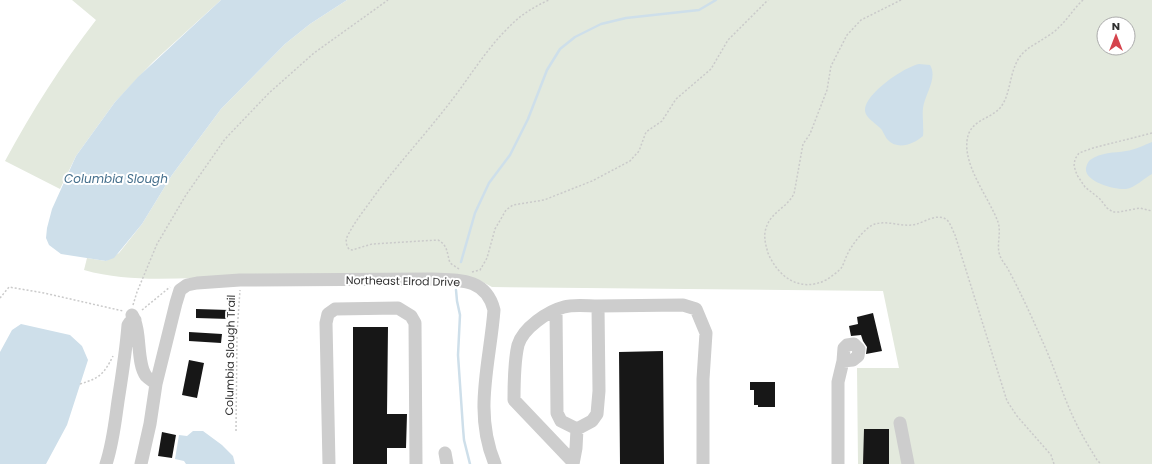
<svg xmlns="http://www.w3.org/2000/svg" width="1152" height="464" viewBox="0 0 1152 464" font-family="Poppins,sans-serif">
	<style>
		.green { fill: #e3e9dd; fill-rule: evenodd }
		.water { fill: #cedfea }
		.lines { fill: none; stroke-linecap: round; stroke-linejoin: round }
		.stream { stroke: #cedfea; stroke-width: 2.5 }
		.building { fill: #171717 }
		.path { stroke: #cacaca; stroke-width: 1.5; stroke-dasharray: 2 2; stroke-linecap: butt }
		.minor { stroke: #cdcdcd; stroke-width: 13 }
		.labels { text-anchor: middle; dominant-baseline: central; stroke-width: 4; stroke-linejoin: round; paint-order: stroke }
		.street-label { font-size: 11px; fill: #303030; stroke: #fff }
		.water-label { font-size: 12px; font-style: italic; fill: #456f8c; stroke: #fff }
	</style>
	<rect width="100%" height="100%" fill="#fff"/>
	<path class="green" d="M 72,0 L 221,0 L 153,62 L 115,102 L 76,156 L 60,189 L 5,161 C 32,111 61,65 96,20 Z
		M 347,0 L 1152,0 L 1152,464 L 858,464 L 857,368 L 899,368 L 883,291 L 492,287 L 479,280 C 398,279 316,277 234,277 C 184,277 133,284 84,270 L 87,258 L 106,261 L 119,253 L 142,224 L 172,175 L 221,109 L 285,44 L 310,24 ZM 1104,24 L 1128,24 L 1128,48 L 1104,48 Z"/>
	<path class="water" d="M 221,0 L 347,0 L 310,24 L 285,44 L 221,109 L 172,175 L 142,224 L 114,258 L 106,261 L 61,254 L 49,245 L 46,238 L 47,228 L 52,209 L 76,156 L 115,102 L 138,77 Z
		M 919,64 L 930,65 C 938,78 925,94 923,108 C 922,117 924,127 923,136 C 914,144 897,151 887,139 C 884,135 883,130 879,127 C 874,122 866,118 865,111 C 864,94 904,67 919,64 Z
		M 1152,142 L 1152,174 C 1144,178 1135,188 1126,189 C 1115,190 1084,182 1086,168 C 1087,164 1088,162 1090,160 C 1101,152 1114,153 1126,151 C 1135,150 1144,145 1152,142 Z
		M 21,324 L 70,335 L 82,346 L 88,360 L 67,425 L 46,464 L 0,464 L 0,352 L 12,330 Z
		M 193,431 L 203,431 L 222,445 L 233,456 L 235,464 L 186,464 L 184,461 L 175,459 L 179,435 L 187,436 Z"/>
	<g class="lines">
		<path class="stream" d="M 461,262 L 475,213 L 489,183 L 510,155 L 528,119 L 547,70 L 560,49 L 575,37 L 601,24 L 626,18 L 699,10 L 716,0
			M 456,290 L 457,301 L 460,315 L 458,355 L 463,428 L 464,440 L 470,464"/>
	</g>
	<path class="building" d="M 196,309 L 229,310 L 229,319 L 196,318 Z
		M 873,313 L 882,351 L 866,354 L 867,347 L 863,341 L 861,335 L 851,336 L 849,326 L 858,324 L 857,317 Z
		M 353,327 L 388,327 L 387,414 L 407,414 L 406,448 L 387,448 L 387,464 L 353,464 Z
		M 189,332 L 222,334 L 221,343 L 189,341 Z
		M 663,351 L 664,464 L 620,464 L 619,352 Z
		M 189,360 L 204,363 L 197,398 L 182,395 Z
		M 750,382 L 775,382 L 775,407 L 758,407 L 758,405 L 754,405 L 754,390 L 750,390 Z
		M 864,429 L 889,429 L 889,464 L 863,464 Z
		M 162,432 L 176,435 L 172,458 L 158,456 Z"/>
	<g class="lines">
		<path class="path" d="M 901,0 L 861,20 L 847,35 L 831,66 L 827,90 L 810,134 L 803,144 L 794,194 C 785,210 769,212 765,232 C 764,239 766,246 768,253 C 778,277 800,293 826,280 C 831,277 839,271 842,267 C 844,263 845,259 847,255 C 851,246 865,227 875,224 C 889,220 903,228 917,224 C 926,221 940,212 948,221 C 951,225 953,231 955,235 L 1007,401 L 1017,416 L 1051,455 L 1054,464
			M 1083,0 C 1074,8 1068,19 1059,27 C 1054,33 1046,37 1040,41 C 1032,46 1024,50 1019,58 C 1009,73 1011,95 1000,108 C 989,120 969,120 967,141 C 964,167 989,198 998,222 C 1002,234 995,247 1001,258 C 1003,263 1007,266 1009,271 C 1022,295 1034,322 1045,347 C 1056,372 1064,399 1076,423 C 1082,436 1090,448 1097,460 L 1101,464
			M 1152,133 L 1093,148 L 1079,153 L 1075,159 L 1074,166 L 1077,175 L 1085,187 L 1100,199 L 1107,208 L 1113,212 L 1119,212 L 1140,208 L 1152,211
			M 459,269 L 450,263 C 447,254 448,245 438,240 L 372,244 L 352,250 L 349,249 C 346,245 345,240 348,235 C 355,221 366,208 375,195 C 398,164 424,136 448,105 C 468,80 484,52 507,29 C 519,16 533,7 549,0
			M 472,272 L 480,270 L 487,258 L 495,229 L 506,210 L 513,205 L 544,200 L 592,181 L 630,161 L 639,151 L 646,132 L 662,121 L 676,99 L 711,69 L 728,40 L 768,0
			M 0,298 L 9,287 L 44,293 L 123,311
			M 133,305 L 137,292 L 157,244 L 186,195 L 225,139 L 269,93 L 314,53 L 388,0
			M 142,310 L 170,287
			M 80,384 C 100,378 104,374 113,356
			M 236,431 L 237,333 L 240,290"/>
		<path class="minor" d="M 556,310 L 557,413 L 561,421 L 577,429
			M 132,315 C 142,331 136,363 146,376 C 149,379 153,381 156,384
			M 900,423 L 908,464
			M 445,453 L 447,464
			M 573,462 L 514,400 C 514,382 514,362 518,345 C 523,328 548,311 564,307 C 574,304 588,306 598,306
			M 106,464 C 113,443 115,422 118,401 C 122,376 126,351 128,325 L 130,322 L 135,320
			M 141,464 L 150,424 L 156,384 L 176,303 L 180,290 L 187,285 L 197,283 L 240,280 L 432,279 C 459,280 486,278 494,310 C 490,363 473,412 495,464
			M 329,464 L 326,323 L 328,314 L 335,309 L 398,308 L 411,316 L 415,323 L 416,464
			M 573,464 L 576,448 L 577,429 L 592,421 L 597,414 L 599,391 L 598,306 L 683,305 L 696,309 L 706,333 L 703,379 L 703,464
			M 838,464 L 838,382 L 843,361 L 844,348 L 847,345 L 854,344 L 859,349 L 858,356 L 853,360 L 843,361"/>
	</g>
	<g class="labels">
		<g class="street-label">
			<text transform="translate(403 281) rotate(1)">Northeast Elrod Drive</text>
			<text transform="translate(230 355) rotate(-89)">Columbia Slough Trail</text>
		</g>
		<g class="water-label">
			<text x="116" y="178">Columbia Slough</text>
		</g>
	</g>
	<g transform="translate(1116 36)"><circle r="19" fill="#ffffff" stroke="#acacac"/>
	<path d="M0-3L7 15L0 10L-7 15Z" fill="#d5444d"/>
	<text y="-6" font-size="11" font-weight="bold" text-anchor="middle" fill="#303030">N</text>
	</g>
</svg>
